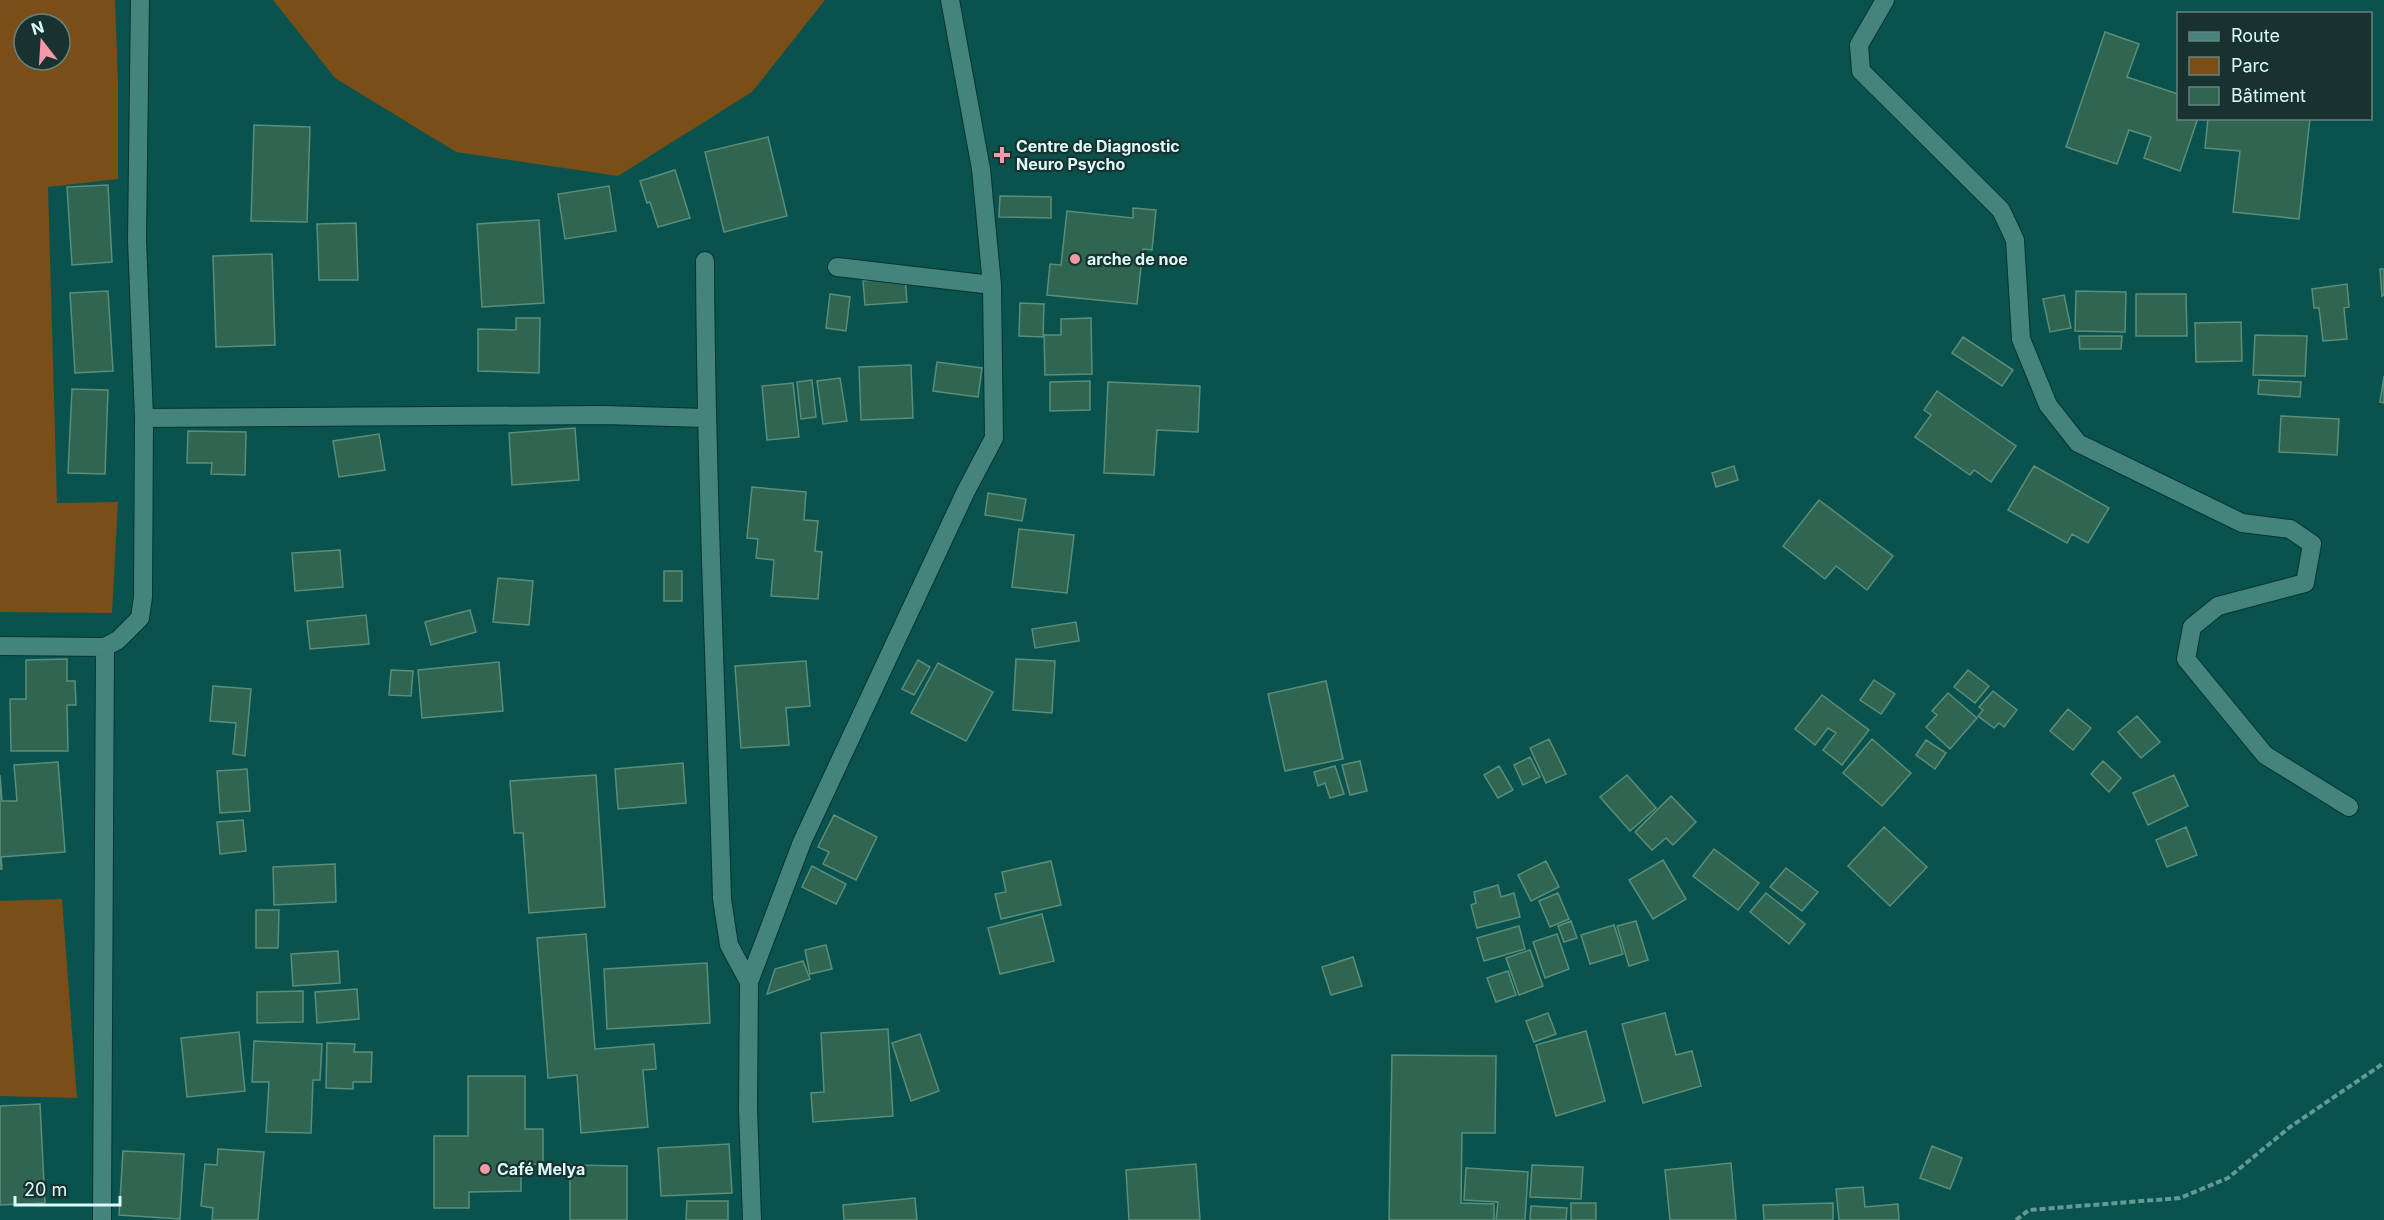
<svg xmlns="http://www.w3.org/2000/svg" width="2384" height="1220" viewBox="0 0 2384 1220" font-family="Inter,sans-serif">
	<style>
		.green { fill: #7a4e17; fill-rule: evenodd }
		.building { fill: #306552; stroke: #598e7a; stroke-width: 1.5 }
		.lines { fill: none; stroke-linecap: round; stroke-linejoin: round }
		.minor-casing { stroke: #003532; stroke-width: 20 }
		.path { stroke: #639a96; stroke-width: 4; stroke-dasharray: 6 3; stroke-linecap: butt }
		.minor { stroke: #45837d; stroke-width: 18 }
		.poi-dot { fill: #f39aaa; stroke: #183230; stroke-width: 2 }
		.labels { text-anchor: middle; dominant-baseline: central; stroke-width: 4.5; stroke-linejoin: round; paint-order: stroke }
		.poi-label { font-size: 16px; font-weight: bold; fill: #dcfbf8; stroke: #183230; text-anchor: start }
	</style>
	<rect width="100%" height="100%" fill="#0a524d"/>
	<path class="green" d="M 0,0 L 115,0 L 118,82 L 118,179 L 48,187 L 57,503 L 118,502 L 112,613 L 0,612 ZM 24,24 L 60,24 L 60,60 L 24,60 Z
		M 273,0 L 825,0 L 752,92 L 618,176 L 456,152 L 335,78 Z
		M 62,899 L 77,1098 L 0,1096 L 0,901 Z"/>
	<path class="building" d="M 2105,32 L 2139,44 L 2127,77 L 2178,94 L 2178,118 L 2198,118 L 2180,171 L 2144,158 L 2151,137 L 2129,130 L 2117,164 L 2066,147 Z
		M 2208,118 L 2310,118 L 2299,219 L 2233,212 L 2240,151 L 2205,148 Z
		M 254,125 L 310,127 L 307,222 L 251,221 Z
		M 768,137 L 787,216 L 724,232 L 705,152 Z
		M 675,170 L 690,218 L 658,227 L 650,202 L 647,203 L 640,181 Z
		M 108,185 L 112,262 L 72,265 L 67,187 Z
		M 609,186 L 616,231 L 565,239 L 558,194 Z
		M 1000,196 L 1051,197 L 1051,218 L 999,217 Z
		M 1133,208 L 1156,210 L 1152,250 L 1143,249 L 1137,304 L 1047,295 L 1050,264 L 1061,265 L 1067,211 L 1133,218 Z
		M 539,220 L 544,303 L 482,307 L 477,224 Z
		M 356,223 L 358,280 L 319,280 L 317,224 Z
		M 272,254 L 275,345 L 216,347 L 213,256 Z
		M 2380,269 L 2384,269 L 2384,295 L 2382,296 Z
		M 905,277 L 907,302 L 865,305 L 863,281 Z
		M 2347,284 L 2349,307 L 2344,308 L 2347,339 L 2323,341 L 2319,308 L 2314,308 L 2312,289 Z
		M 108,291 L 113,371 L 75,373 L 70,293 Z
		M 2076,291 L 2126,292 L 2125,332 L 2075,331 Z
		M 830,294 L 850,297 L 846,331 L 826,328 Z
		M 2136,294 L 2186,294 L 2187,336 L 2136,336 Z
		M 2064,295 L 2071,328 L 2050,332 L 2043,299 Z
		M 1020,303 L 1044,304 L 1043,337 L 1019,336 Z
		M 516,318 L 540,318 L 539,373 L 478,371 L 478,329 L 516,330 Z
		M 1091,318 L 1092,374 L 1045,375 L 1044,335 L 1061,335 L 1061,319 Z
		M 2241,322 L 2242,361 L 2196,362 L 2195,323 Z
		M 2255,335 L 2307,336 L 2305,376 L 2253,375 Z
		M 2079,336 L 2122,336 L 2121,349 L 2080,349 Z
		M 1963,337 L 2013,370 L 2002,386 L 1952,353 Z
		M 937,362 L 982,368 L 978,397 L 933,391 Z
		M 911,365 L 913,418 L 861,420 L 859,367 Z
		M 2384,376 L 2384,403 L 2380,402 Z
		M 840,378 L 847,421 L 823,424 L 817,381 Z
		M 812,380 L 816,417 L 801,419 L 797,382 Z
		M 2259,380 L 2301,382 L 2300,397 L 2258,394 Z
		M 1090,381 L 1090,410 L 1050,411 L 1050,382 Z
		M 1108,382 L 1200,386 L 1198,432 L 1157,430 L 1154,475 L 1104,473 Z
		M 793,383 L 799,437 L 767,440 L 762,386 Z
		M 72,389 L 108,390 L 105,474 L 68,473 Z
		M 1937,391 L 2016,446 L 1991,482 L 1974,470 L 1970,475 L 1915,437 L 1931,415 L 1924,410 Z
		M 2281,416 L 2339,419 L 2337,455 L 2279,452 Z
		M 575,428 L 579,480 L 512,485 L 509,433 Z
		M 188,431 L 246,432 L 245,475 L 211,474 L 212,463 L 187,463 Z
		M 379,434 L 385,470 L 339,477 L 333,441 Z
		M 1734,466 L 1738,480 L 1716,487 L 1712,473 Z
		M 2034,466 L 2109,508 L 2088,543 L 2072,534 L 2067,543 L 2008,510 Z
		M 752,487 L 806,492 L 804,520 L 818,521 L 815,551 L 822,552 L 818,599 L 771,596 L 774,560 L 756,558 L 758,539 L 747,538 Z
		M 988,493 L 1026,499 L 1022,521 L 985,515 Z
		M 1819,500 L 1893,556 L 1867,590 L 1836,566 L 1825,579 L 1783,546 Z
		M 1019,529 L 1074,535 L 1067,593 L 1012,587 Z
		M 340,550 L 343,587 L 295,591 L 292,553 Z
		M 664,571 L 682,571 L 682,601 L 664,601 Z
		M 498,578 L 533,581 L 529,625 L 493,622 Z
		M 470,610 L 476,632 L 431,645 L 425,622 Z
		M 366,615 L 369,644 L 310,649 L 307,621 Z
		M 1076,622 L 1079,641 L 1035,648 L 1032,629 Z
		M 67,659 L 67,681 L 75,681 L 76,705 L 67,705 L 68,751 L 11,751 L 10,699 L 26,699 L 26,660 Z
		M 1016,659 L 1055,661 L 1052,713 L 1013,710 Z
		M 918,660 L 930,667 L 914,695 L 902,689 Z
		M 806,661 L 810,706 L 786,708 L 789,745 L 741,748 L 735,666 Z
		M 499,662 L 503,711 L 422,718 L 418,670 Z
		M 938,663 L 993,692 L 966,741 L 911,713 Z
		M 391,670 L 413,671 L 411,696 L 389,695 Z
		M 1968,670 L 1989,686 L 1975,703 L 1954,687 Z
		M 1874,680 L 1895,694 L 1881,714 L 1860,700 Z
		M 1326,681 L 1343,759 L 1285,771 L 1268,694 Z
		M 213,686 L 251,689 L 245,756 L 233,754 L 236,723 L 210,721 Z
		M 1993,691 L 2017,710 L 2004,727 L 1999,723 L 1994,728 L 1978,716 L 1983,710 L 1979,707 Z
		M 1948,693 L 1977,718 L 1950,749 L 1926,727 L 1937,715 L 1932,711 Z
		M 1822,695 L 1869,730 L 1842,765 L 1823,750 L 1836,733 L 1828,728 L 1815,745 L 1795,729 Z
		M 2068,709 L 2091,728 L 2073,750 L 2050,731 Z
		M 2137,716 L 2160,742 L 2141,758 L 2118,732 Z
		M 1549,739 L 1566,774 L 1546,783 L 1530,748 Z
		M 1872,739 L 1911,773 L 1882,806 L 1843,773 Z
		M 1926,740 L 1946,753 L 1935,769 L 1916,755 Z
		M 1530,757 L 1540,777 L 1523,785 L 1514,765 Z
		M 1360,761 L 1367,791 L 1350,795 L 1342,765 Z
		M 2103,761 L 2121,778 L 2109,792 L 2091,774 Z
		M 58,762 L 65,852 L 1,857 L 2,869 L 0,869 L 0,775 L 2,801 L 17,801 L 14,765 Z
		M 683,763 L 686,803 L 618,809 L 615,769 Z
		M 1335,766 L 1344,794 L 1330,798 L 1325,783 L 1318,786 L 1314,772 Z
		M 1499,766 L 1513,790 L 1498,798 L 1484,775 Z
		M 247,769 L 250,811 L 220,813 L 217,771 Z
		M 596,775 L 605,907 L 529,913 L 523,833 L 514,833 L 510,781 Z
		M 1627,775 L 1656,808 L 1630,831 L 1600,797 Z
		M 2174,775 L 2188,806 L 2148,825 L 2133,793 Z
		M 1671,796 L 1696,822 L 1673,845 L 1666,838 L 1652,850 L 1635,832 Z
		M 834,815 L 877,837 L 856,880 L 823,864 L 829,852 L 818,847 Z
		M 243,820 L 246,851 L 220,854 L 217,822 Z
		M 1884,827 L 1927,867 L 1890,906 L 1848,866 Z
		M 2186,827 L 2197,855 L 2167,867 L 2156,840 Z
		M 1714,849 L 1759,883 L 1738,910 L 1693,876 Z
		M 1663,860 L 1686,899 L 1653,919 L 1629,880 Z
		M 1051,861 L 1061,905 L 1001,919 L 995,894 L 1006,892 L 1002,872 Z
		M 1546,861 L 1559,887 L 1531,901 L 1518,875 Z
		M 335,864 L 336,902 L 274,905 L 273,867 Z
		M 812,866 L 846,884 L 836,904 L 802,887 Z
		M 1786,868 L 1818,892 L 1802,911 L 1770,887 Z
		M 1498,885 L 1501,897 L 1514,893 L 1520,917 L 1477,928 L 1471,905 L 1476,903 L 1474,892 Z
		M 1558,893 L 1569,919 L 1550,927 L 1539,901 Z
		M 1766,893 L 1805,924 L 1789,944 L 1750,912 Z
		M 256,910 L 279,910 L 278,948 L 256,948 Z
		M 1042,914 L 1054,961 L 1000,974 L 988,928 Z
		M 1571,921 L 1577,938 L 1564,942 L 1558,926 Z
		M 1636,921 L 1648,960 L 1629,966 L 1617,926 Z
		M 1614,925 L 1623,954 L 1590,964 L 1581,935 Z
		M 1519,926 L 1525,949 L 1484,961 L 1477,938 Z
		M 586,934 L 595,1049 L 654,1044 L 656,1069 L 643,1070 L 648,1127 L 581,1133 L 577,1075 L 548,1078 L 537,938 Z
		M 1557,934 L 1569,969 L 1545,978 L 1533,942 Z
		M 826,945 L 832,969 L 810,974 L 805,950 Z
		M 1530,950 L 1543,986 L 1519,995 L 1506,958 Z
		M 338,951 L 340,983 L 293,986 L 291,954 Z
		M 1353,957 L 1362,986 L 1331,995 L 1322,967 Z
		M 803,961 L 810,979 L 767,994 L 775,969 Z
		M 707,963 L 710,1023 L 607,1029 L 604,969 Z
		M 1508,971 L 1516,995 L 1496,1002 L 1487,978 Z
		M 357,989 L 359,1019 L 317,1023 L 315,992 Z
		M 303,991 L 303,1022 L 257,1023 L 257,992 Z
		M 1548,1013 L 1556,1034 L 1534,1042 L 1526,1021 Z
		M 1665,1013 L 1676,1055 L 1692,1051 L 1701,1086 L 1643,1103 L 1622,1024 Z
		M 888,1029 L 893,1116 L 813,1122 L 811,1093 L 824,1092 L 821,1033 Z
		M 1586,1031 L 1605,1101 L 1556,1116 L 1536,1045 Z
		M 239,1032 L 245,1091 L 187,1097 L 181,1038 Z
		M 920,1034 L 939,1091 L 911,1101 L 892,1043 Z
		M 254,1041 L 322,1044 L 320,1080 L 313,1080 L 311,1133 L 266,1132 L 269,1082 L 252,1082 Z
		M 327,1043 L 355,1044 L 354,1052 L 372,1052 L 371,1082 L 353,1082 L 353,1089 L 326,1088 Z
		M 1392,1055 L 1496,1056 L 1495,1133 L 1462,1133 L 1461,1203 L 1494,1204 L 1494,1220 L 1389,1220 Z
		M 468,1076 L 525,1076 L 525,1129 L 543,1129 L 543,1164 L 521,1164 L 521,1191 L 469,1192 L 469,1208 L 434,1208 L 434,1136 L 468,1136 Z
		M 40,1104 L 45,1203 L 0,1205 L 0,1106 Z
		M 729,1144 L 732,1193 L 661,1196 L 658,1148 Z
		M 1932,1146 L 1962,1158 L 1950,1189 L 1920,1178 Z
		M 218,1149 L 264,1152 L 258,1220 L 212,1220 L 213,1208 L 201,1206 L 205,1164 L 217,1165 Z
		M 123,1151 L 184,1154 L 180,1219 L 119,1215 Z
		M 1731,1163 L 1736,1220 L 1670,1220 L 1665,1170 Z
		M 1196,1164 L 1200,1220 L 1129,1220 L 1126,1170 Z
		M 570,1165 L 627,1166 L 627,1220 L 570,1220 Z
		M 1532,1165 L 1583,1167 L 1581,1199 L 1530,1197 Z
		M 1466,1168 L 1528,1172 L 1525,1220 L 1496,1220 L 1498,1202 L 1464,1200 Z
		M 1863,1187 L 1865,1207 L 1898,1204 L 1899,1220 L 1839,1220 L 1836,1189 Z
		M 915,1198 L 917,1220 L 844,1220 L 843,1205 Z
		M 687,1201 L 728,1201 L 728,1220 L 686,1220 Z
		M 1571,1203 L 1596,1203 L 1596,1220 L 1571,1220 Z
		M 1833,1203 L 1833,1220 L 1764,1220 L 1763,1205 Z
		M 1531,1206 L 1567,1208 L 1566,1220 L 1530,1220 Z"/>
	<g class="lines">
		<defs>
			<path id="minor" d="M 1885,0 L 1859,45 L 1861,71 L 2001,210 L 2015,240 L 2021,339 L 2048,405 L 2078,443 L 2242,523 L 2290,529 L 2312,544 L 2305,583 L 2218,606 L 2192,627 L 2186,659 L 2265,755 L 2349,807
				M 705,261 C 706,474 716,686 722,899 L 729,945 L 749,982
				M 837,267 L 992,285
				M 144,418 L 604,415 L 705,418
				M 0,646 L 105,647 L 118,640 L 140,618 L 143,597 L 144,418 L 137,240 L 140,0
				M 102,1220 L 105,647
				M 752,1220 L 748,1109 L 749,982 L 802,842 L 966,491 L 994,438 L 992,285 L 981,169 L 950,0"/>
		</defs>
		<use href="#minor" class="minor-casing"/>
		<path class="path" d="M 2016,1220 L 2029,1210 L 2180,1198 L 2228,1178 L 2290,1127 L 2384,1063"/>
		<use href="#minor" class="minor"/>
	</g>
	<g class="poi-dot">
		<path d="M999 146h6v6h6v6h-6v6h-6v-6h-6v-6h6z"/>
		<circle cx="1075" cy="259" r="6"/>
		<circle cx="485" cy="1169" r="6"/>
	</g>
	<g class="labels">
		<g class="poi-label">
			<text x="1016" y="146">Centre de Diagnostic<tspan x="1016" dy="18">Neuro Psycho</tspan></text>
			<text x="1087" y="259">arche de noe</text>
			<text x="497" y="1169">Café Melya</text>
		</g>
	</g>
	<rect x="2177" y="12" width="195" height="108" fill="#183230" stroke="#668280" stroke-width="1.5"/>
	<rect x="2189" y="32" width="30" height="9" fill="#45837d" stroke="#668280" stroke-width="1.5"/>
	<text x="2231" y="42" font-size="18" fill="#dcfbf8">Route</text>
	<rect x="2189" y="57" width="30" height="18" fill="#7a4e17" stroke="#668280" stroke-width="1.5"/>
	<text x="2231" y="72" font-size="18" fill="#dcfbf8">Parc</text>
	<rect x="2189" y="87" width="30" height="18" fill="#306552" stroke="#668280" stroke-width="1.5"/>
	<text x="2231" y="102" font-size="18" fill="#dcfbf8">Bâtiment</text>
	<g transform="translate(42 42) rotate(343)"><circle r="28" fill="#183230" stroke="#668280" stroke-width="1.5"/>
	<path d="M0-4.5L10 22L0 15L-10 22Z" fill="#f39aaa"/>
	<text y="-9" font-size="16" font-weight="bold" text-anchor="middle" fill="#dcfbf8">N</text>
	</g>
	<path d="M15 1196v9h105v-9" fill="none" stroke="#dcfbf8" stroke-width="3"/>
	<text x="24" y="1196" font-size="18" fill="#dcfbf8" stroke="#183230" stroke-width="4.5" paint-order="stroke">20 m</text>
</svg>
